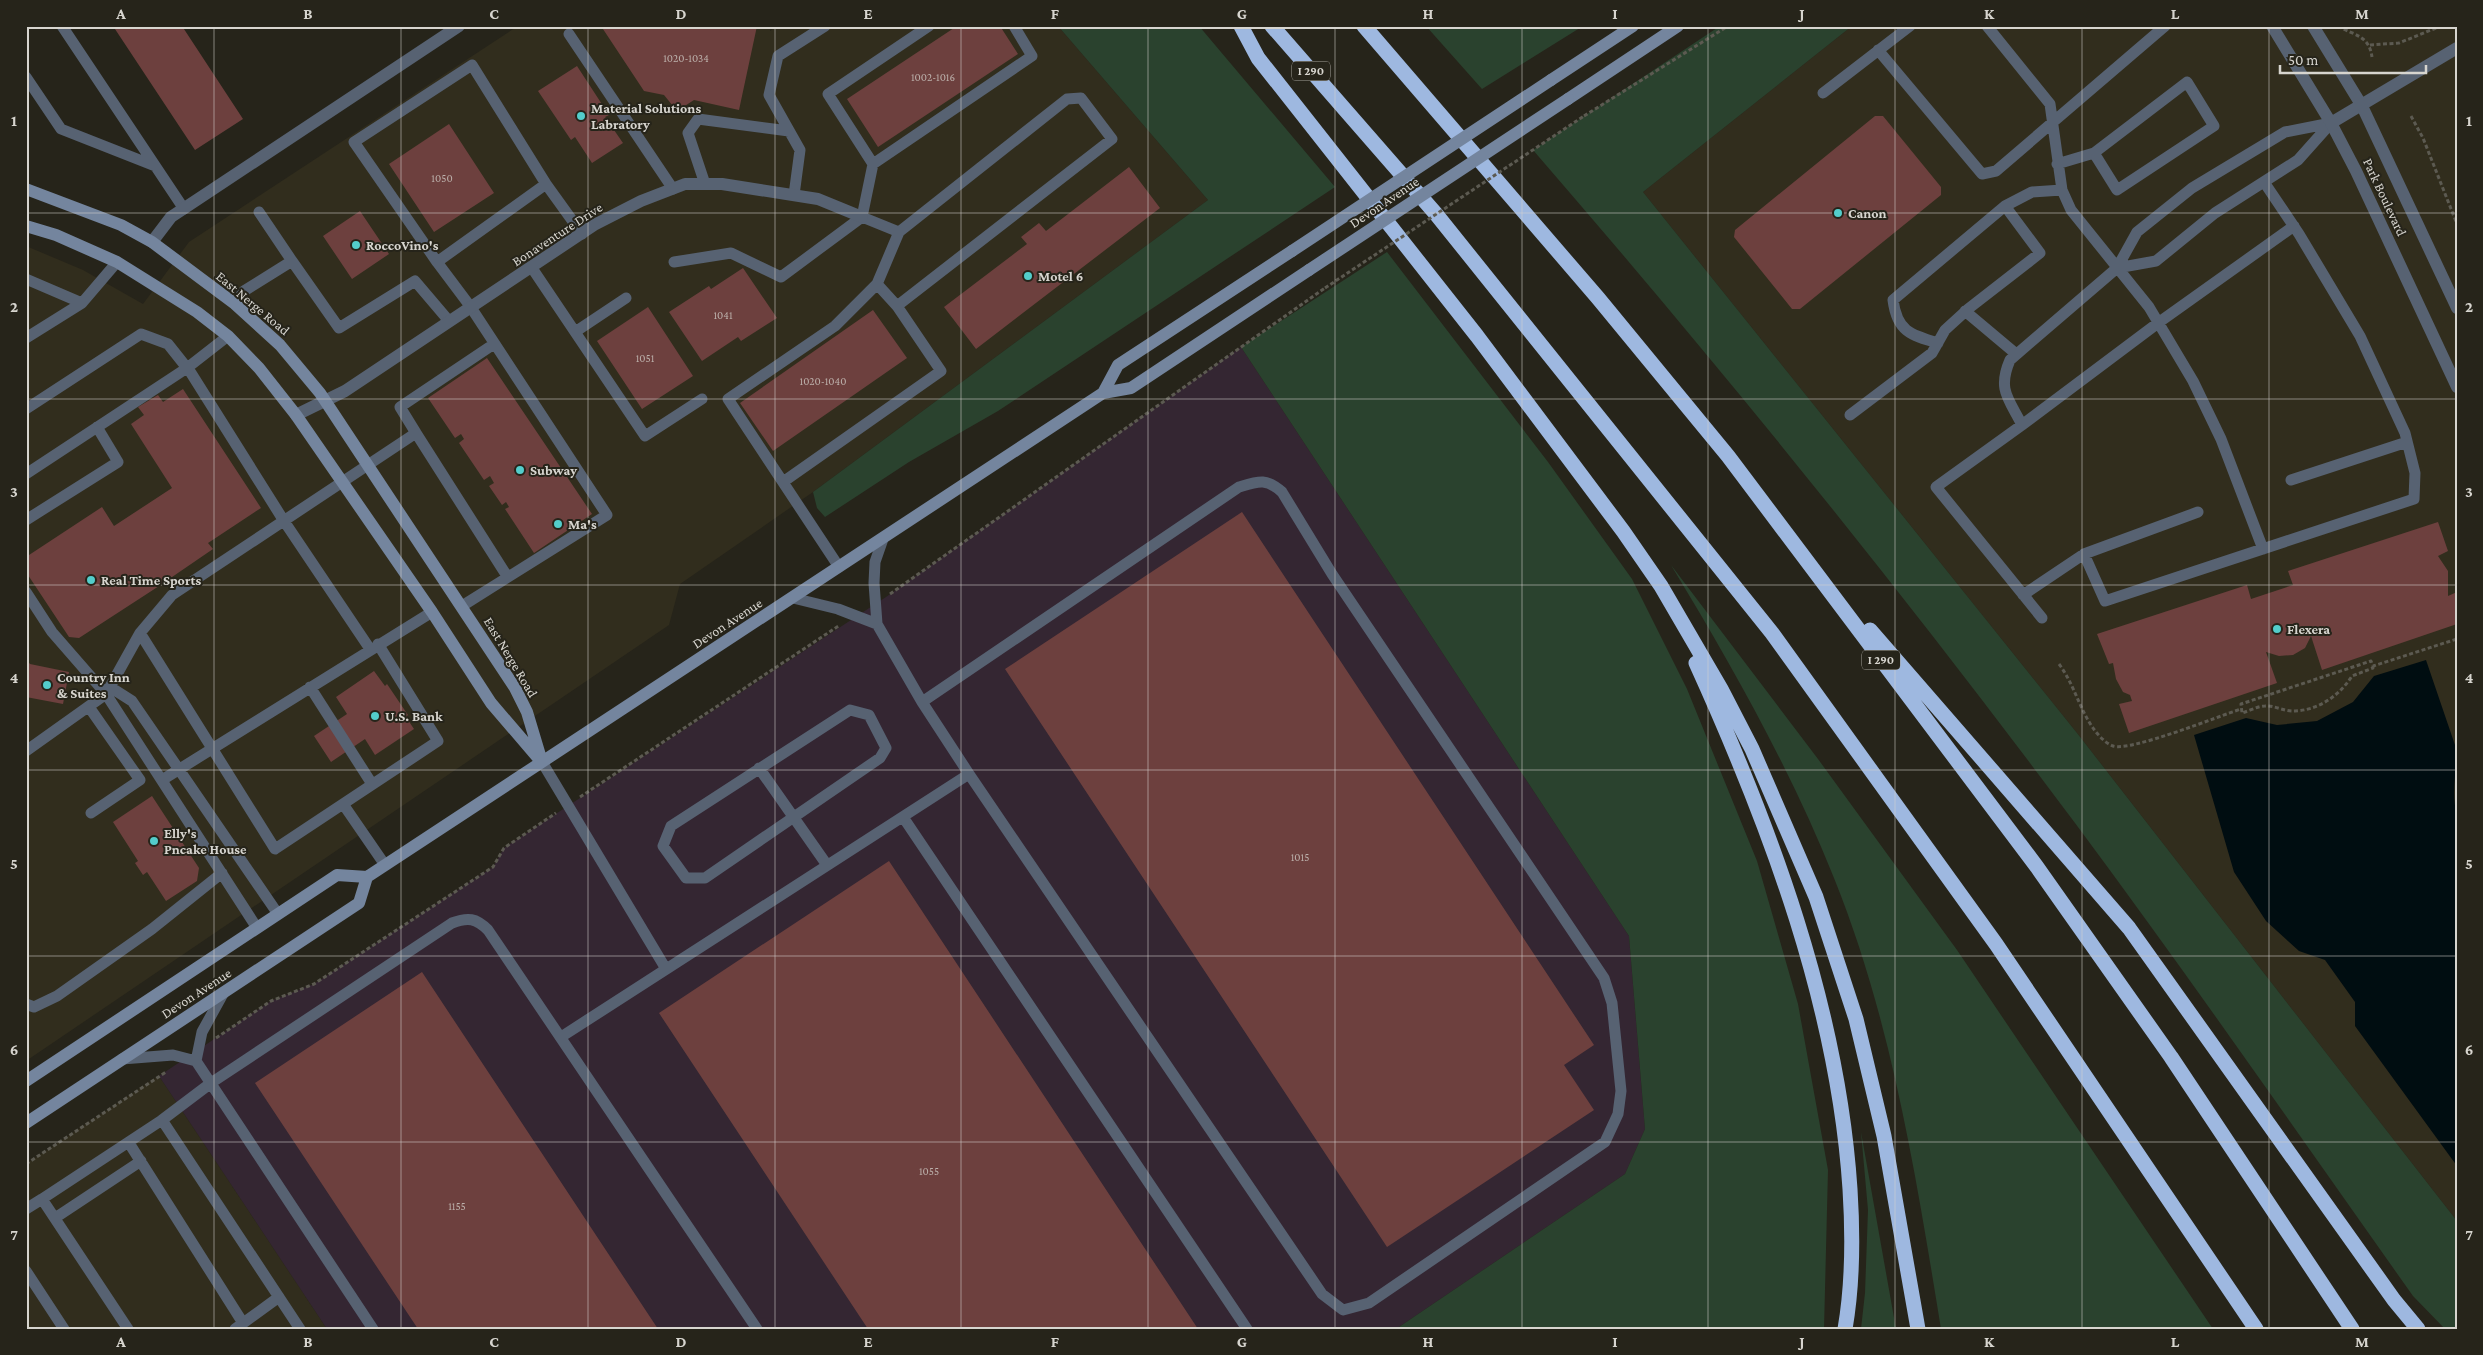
<svg xmlns="http://www.w3.org/2000/svg" width="2483" height="1355" viewBox="0 0 2483 1355" font-family="'Crimson Pro',serif">
	<style>
		.built { fill: #312d1d }
		.industrial { fill: #342632 }
		.green { fill: #2a422e }
		.water { fill: #000d11 }
		.building { fill: #6d403e }
		.lines { fill: none; stroke-linecap: round; stroke-linejoin: round }
		.path { stroke: #5c5a51; stroke-width: 3; stroke-dasharray: 4 2.5; stroke-linecap: butt }
		.service { stroke: #576272; stroke-width: 11 }
		.minor { stroke: #576272; stroke-width: 12 }
		.tertiary { stroke: #576272; stroke-width: 12 }
		.secondary { stroke: #74859e; stroke-width: 12 }
		.motorway { stroke: #9eb8e0; stroke-width: 15 }
		.path-bridge { stroke: #5c5a51; stroke-width: 3; stroke-dasharray: 4 2.5; stroke-linecap: butt }
		.secondary-bridge { stroke: #74859e; stroke-width: 12 }
		.grid { fill: none; stroke: #d7d5cf; stroke-width: 1; stroke-opacity: 0.55 }
		.poi-dot { fill: #53cdcb; stroke: #26241a; stroke-width: 2 }
		.labels { text-anchor: middle; dominant-baseline: central; stroke-width: 4; stroke-linejoin: round; paint-order: stroke }
		.number-label { font-size: 11px; fill: #bcb0ab }
		.shield { fill: #26241a; stroke: #a2a099; stroke-width: 1 }
		.shield-label { font-size: 12px; font-weight: bold; fill: #d7d5cf }
		.poi-label { font-size: 14px; font-weight: bold; fill: #d7d5cf; stroke: #26241a; text-anchor: start }
		.street-label { font-size: 14px; fill: #d7d5cf; stroke: #26241a }
		.neatline { fill: none; stroke: #d7d5cf; stroke-width: 2 }
		.grid-label { font-size: 16px; text-anchor: middle; font-weight: bold; fill: #d7d5cf }
	</style>
	<rect width="100%" height="100%" fill="#26241a"/>
	<path class="built" d="M 518,26 L 770,26 L 770,31 L 777,26 L 1058,26 L 1208,200 L 813,492 L 680,584 L 669,625 L 26,1061 L 26,246 L 83,270 L 143,304 L 189,242 Z
		M 1852,26 L 2457,26 L 2457,1221 L 2077,733 L 1643,192 Z
		M 159,1076 L 327,1329 L 26,1329 L 26,1164 Z"/>
	<path class="industrial" d="M 1241,347 L 1629,936 L 1645,1129 L 1625,1174 L 1396,1329 L 327,1329 L 159,1076 L 271,1001 L 314,984 L 493,867 L 504,848 L 886,597 Z"/>
	<path class="green" d="M 1058,26 L 1199,26 L 1335,187 L 998,411 L 909,462 L 825,517 L 817,508 L 813,492 L 1208,200 Z
		M 1426,26 L 1583,26 L 1482,89 Z
		M 1720,26 L 1852,26 L 1643,192 L 2077,733 L 2457,1221 L 2457,1329 L 2445,1329 L 2413,1296 C 2301,1138 2191,979 2075,823 C 1903,592 1722,368 1533,150 Z
		M 1387,252 L 1548,462 L 1632,579 L 1687,689 L 1757,861 L 1798,1004 L 1828,1170 L 1824,1329 L 1396,1329 L 1625,1174 L 1645,1129 L 1629,936 L 1241,347 Z
		M 1671,565 L 1818,759 L 1957,950 L 2213,1329 L 1941,1329 C 1916,1176 1892,1022 1834,878 C 1790,768 1732,666 1671,565 Z
		M 1861,1132 L 1896,1329 L 1861,1329 L 1865,1293 L 1868,1210 Z"/>
	<path class="water" d="M 2426,660 L 2456,748 C 2457,771 2451,794 2457,816 L 2457,1166 L 2355,1026 L 2355,1002 L 2325,960 L 2299,951 L 2266,921 L 2234,872 L 2194,735 L 2246,718 L 2277,725 L 2317,721 L 2353,702 L 2374,676 Z"/>
	<path class="building" d="M 113,26 L 182,26 L 243,119 L 195,150 Z
		M 601,26 L 757,26 L 739,110 L 694,100 L 677,111 L 664,95 L 644,91 Z
		M 957,26 L 1000,26 L 1018,54 L 878,147 L 847,99 Z
		M 577,66 L 609,115 L 605,117 L 623,143 L 592,163 L 575,137 L 571,140 L 538,91 Z
		M 1875,116 L 1883,116 L 1941,187 L 1941,195 L 1800,309 L 1792,309 L 1734,237 L 1735,230 Z
		M 449,124 L 494,193 L 434,232 L 389,164 Z
		M 1129,167 L 1160,208 L 976,349 L 944,307 L 1027,244 L 1021,237 L 1039,223 L 1046,231 Z
		M 360,211 L 389,254 L 352,279 L 323,236 Z
		M 743,268 L 777,318 L 741,341 L 738,337 L 702,361 L 669,312 L 709,286 L 711,289 Z
		M 648,307 L 693,376 L 642,409 L 597,341 Z
		M 873,310 L 907,358 L 773,451 L 740,403 Z
		M 487,358 L 592,514 L 534,553 L 505,509 L 509,507 L 506,502 L 502,505 L 489,486 L 494,483 L 490,476 L 484,480 L 459,443 L 464,439 L 461,434 L 455,438 L 428,398 Z
		M 183,389 L 261,508 L 208,543 L 213,549 L 156,588 L 79,638 L 69,637 L 26,572 L 26,557 L 102,507 L 114,526 L 172,488 L 131,424 L 144,415 L 138,407 L 158,395 L 163,402 Z
		M 1242,512 L 1594,1045 L 1564,1065 L 1594,1110 L 1387,1247 L 1005,669 Z
		M 2438,522 L 2448,551 L 2438,556 L 2448,571 L 2448,596 L 2457,592 L 2457,624 L 2322,670 L 2311,636 L 2305,648 L 2293,655 L 2279,656 L 2266,652 L 2277,683 L 2129,733 L 2119,704 L 2132,701 L 2130,695 L 2123,692 L 2116,679 L 2113,663 L 2109,664 L 2097,634 L 2247,585 L 2251,599 L 2293,585 L 2288,571 Z
		M 26,659 L 30,664 L 69,672 L 63,704 L 26,697 Z
		M 374,671 L 385,686 L 387,684 L 408,715 L 406,717 L 414,729 L 375,755 L 365,739 L 331,762 L 314,736 L 347,714 L 336,697 Z
		M 152,796 L 199,868 L 197,881 L 166,901 L 147,872 L 143,875 L 135,863 L 138,861 L 113,822 Z
		M 889,861 L 1198,1329 L 868,1329 L 659,1013 Z
		M 422,972 L 658,1329 L 418,1329 L 255,1083 Z"/>
	<g class="lines">
		<path class="path" d="M 2338,26 C 2355,36 2369,35 2372,57
			M 2370,45 L 2399,43 L 2441,26
			M 1584,116 L 1728,26
			M 2411,116 L 2423,138 L 2457,224
			M 890,594 L 1325,288
			M 2059,664 C 2074,684 2079,708 2093,728 C 2098,735 2105,743 2113,746 C 2130,752 2219,716 2241,709
			M 2373,666 L 2373,668 L 2352,676 C 2340,695 2319,710 2295,711 C 2285,712 2274,705 2265,706 C 2258,706 2249,711 2242,713 L 2241,704 L 2371,661 L 2373,666 L 2457,639
			M 580,797 L 840,625
			M 216,1038 L 271,1001 L 314,984 L 493,867 L 504,848 L 556,813
			M 26,1164 L 166,1072"/>
		<path class="service" d="M 62,26 L 184,209
			M 1987,26 L 2050,104 L 2062,190 L 2071,210 L 2149,307 L 2193,381 L 2221,439 L 2263,549
			M 569,34 L 673,189
			M 1878,50 L 1982,174 L 1996,171 L 2165,26
			M 26,77 L 61,129 L 155,166
			M 1823,93 L 1910,26
			M 873,164 L 1032,56 L 1014,26
			M 2057,164 L 2094,153 L 2187,82 L 2214,126 L 2117,190 L 2094,153
			M 705,184 L 688,133 L 698,119 L 789,131
			M 794,195 L 800,150 L 769,95 L 778,56 L 825,26
			M 259,212 L 292,261
			M 437,262 L 354,142 L 472,65 L 546,184
			M 674,262 L 731,253 L 781,277 L 862,217 L 873,164 L 828,94 L 929,26
			M 532,268 L 645,436 L 702,399
			M 2117,268 L 2156,261 L 2215,213 L 2298,160 L 2331,123
			M 26,279 L 82,303 L 117,262
			M 877,284 L 897,306
			M 235,304 L 244,291 L 292,261 L 339,328 L 415,281 L 449,321
			M 1965,311 L 2015,353
			M 575,332 L 626,298
			M 26,338 L 82,303
			M 1938,343 C 1910,335 1897,331 1893,300 L 2005,206
			M 26,409 L 141,334 L 168,344 L 191,373 L 284,521 L 370,649
			M 1850,415 L 1932,353 L 1945,330 L 1968,309 L 2040,253 L 2005,206 L 2032,192 L 2062,190
			M 2022,425 L 2158,323 L 2294,226
			M 416,433 L 400,407 L 494,344
			M 26,474 L 187,368 L 228,336
			M 2291,480 L 2407,442
			M 783,482 L 941,371 L 897,306 L 1112,139 L 1081,98 L 1067,99 L 899,232
			M 2198,512 L 2084,554 L 2105,601 L 2414,499 L 2415,473 L 2405,433 L 2360,336 L 2299,234 L 2264,182
			M 26,520 L 118,462 L 97,427
			M 883,539 L 875,562 L 874,583 L 877,624 L 922,702 L 969,774 L 1322,1294 L 1343,1310 L 1369,1303 L 1605,1142 L 1618,1114 L 1621,1091 L 1612,1003 L 1604,978 L 1332,574 L 1282,492 C 1266,478 1259,481 1239,487 L 922,702
			M 839,567 L 728,399 L 835,326 L 877,284 L 899,232 L 862,217
			M 26,592 L 52,632 L 106,694 L 257,928
			M 2023,595 L 2084,554
			M 793,598 L 838,609 L 877,624
			M 462,606 L 607,515 L 470,306 L 437,262 L 546,184 L 582,234
			M 2042,618 L 1936,487 L 2022,425 C 2009,399 1997,390 2010,360 L 2117,268 L 2137,232 L 2192,188 L 2285,132 L 2331,123
			M 140,633 L 275,849 L 438,741 L 378,644
			M 110,687 L 132,701 L 278,914
			M 310,687 L 372,784
			M 89,707 L 140,780 L 91,813
			M 850,710 L 869,715 L 886,748 L 880,758 L 705,878 L 686,878 L 663,846 L 671,826 Z
			M 26,751 L 106,694 L 140,633 L 172,595 L 416,433 L 507,576
			M 542,762 L 666,969
			M 759,768 L 827,865
			M 162,780 L 432,612
			M 343,804 L 385,865
			M 903,817 L 1247,1329
			M 224,992 L 202,1032 L 196,1061 L 373,1329
			M 26,1004 L 34,1007 L 57,996 L 152,929 L 222,873
			M 561,1037 L 969,774
			M 122,1059 L 173,1055 L 196,1061
			M 129,1143 L 243,1323
			M 26,1209 L 42,1199
			M 55,1218 L 141,1161
			M 26,1271 L 64,1329
			M 128,1329 L 42,1199 L 162,1120
			M 235,1329 L 279,1297
			M 300,1329 L 162,1120 L 211,1083 L 452,923 C 468,917 476,918 488,930 L 757,1329"/>
		<path class="minor" d="M 152,242 L 171,217 L 459,26
			M 296,415 L 345,391 L 594,225 L 641,201 L 685,184 L 722,184 L 818,199 L 862,217"/>
		<path class="tertiary" d="M 2272,26 L 2331,123 L 2356,171 L 2457,387
			M 2313,26 L 2362,106 L 2457,308
			M 2331,123 L 2457,48"/>
		<path class="secondary" d="M 1551,80 L 1633,26
			M 1568,99 L 1678,26
			M 26,189 L 121,225 L 152,242 L 235,304 L 280,345 L 320,393 L 515,688 L 527,712 L 542,762
			M 26,226 L 56,235 L 117,262 L 197,312 L 228,336 L 259,368 L 296,415 L 432,612 L 491,703 L 539,759
			M 1103,393 L 1118,365 L 1292,251
			M 26,1081 L 337,875 L 367,877 L 1103,393 L 1131,388 L 1309,270
			M 26,1123 L 359,903 L 367,877"/>
		<path class="motorway" d="M 1241,26 L 1258,58 L 1477,336 L 1623,531 L 1661,586 L 1721,689 L 1752,749 L 1816,897 L 1856,1019 L 1884,1136 L 1918,1329
			M 1272,26 L 1436,214 L 1772,633 L 1996,944 L 2256,1329
			M 1364,26 L 1598,298 L 1728,456 L 2037,867 L 2171,1057 L 2352,1329
			M 1870,630 L 2129,928 L 2394,1300 L 2418,1329
			M 1696,663 C 1771,828 1838,1007 1850,1189 C 1853,1236 1853,1283 1845,1329"/>
		<path class="path-bridge" d="M 1325,288 L 1584,116"/>
		<path class="secondary-bridge" d="M 1292,251 L 1551,80
			M 1309,270 L 1568,99"/>
	</g>
	<path class="grid" d="M 214,26 L 214,1329M 401,26 L 401,1329M 588,26 L 588,1329M 775,26 L 775,1329M 961,26 L 961,1329M 1148,26 L 1148,1329M 1335,26 L 1335,1329M 1522,26 L 1522,1329M 1708,26 L 1708,1329M 1895,26 L 1895,1329M 2082,26 L 2082,1329M 2269,26 L 2269,1329M 26,213 L 2457,213M 26,399 L 2457,399M 26,585 L 2457,585M 26,770 L 2457,770M 26,956 L 2457,956M 26,1142 L 2457,1142"/>
	<g class="poi-dot">
		<circle cx="581" cy="116" r="5"/>
		<circle cx="1838" cy="213" r="5"/>
		<circle cx="356" cy="245" r="5"/>
		<circle cx="1028" cy="276" r="5"/>
		<circle cx="520" cy="470" r="5"/>
		<circle cx="558" cy="524" r="5"/>
		<circle cx="91" cy="580" r="5"/>
		<circle cx="2277" cy="629" r="5"/>
		<circle cx="47" cy="685" r="5"/>
		<circle cx="375" cy="716" r="5"/>
		<circle cx="154" cy="841" r="5"/>
	</g>
	<g class="labels">
		<g class="number-label">
			<text x="686" y="58">1020-1034</text>
			<text x="933" y="77">1002-1016</text>
			<text x="442" y="178">1050</text>
			<text x="723" y="315">1041</text>
			<text x="645" y="358">1051</text>
			<text x="823" y="381">1020-1040</text>
			<text x="1300" y="857">1015</text>
			<text x="929" y="1171">1055</text>
			<text x="457" y="1206">1155</text>
		</g>
		<g class="shield">
			<rect x="1292" y="61.5" width="38" height="19" rx="4"/>
			<rect x="1862" y="650.5" width="38" height="19" rx="4"/>
		</g>
		<g class="shield-label">
			<text x="1311" y="71">I 290</text>
			<text x="1881" y="660">I 290</text>
		</g>
		<g class="poi-label">
			<text x="591" y="108">Material Solutions<tspan x="591" dy="16">Labratory</tspan></text>
			<text x="1848" y="213">Canon</text>
			<text x="366" y="245">RoccoVino's</text>
			<text x="1038" y="276">Motel 6</text>
			<text x="530" y="470">Subway</text>
			<text x="568" y="524">Ma's</text>
			<text x="101" y="580">Real Time Sports</text>
			<text x="2287" y="629">Flexera</text>
			<text x="57" y="677">Country Inn<tspan x="57" dy="16">&amp; Suites</tspan></text>
			<text x="385" y="716">U.S. Bank</text>
			<text x="164" y="833">Elly's<tspan x="164" dy="16">Pncake House</tspan></text>
		</g>
		<g class="street-label">
			<text transform="translate(2385 197) rotate(65)">Park Boulevard</text>
			<text transform="translate(1384 202) rotate(-34)">Devon Avenue</text>
			<text transform="translate(557 234) rotate(-33)">Bonaventure Drive</text>
			<text transform="translate(253 303) rotate(40)">East Nerge Road</text>
			<text transform="translate(727 623) rotate(-33)">Devon Avenue</text>
			<text transform="translate(511 657) rotate(59)">East Nerge Road</text>
			<text transform="translate(196 993) rotate(-33)">Devon Avenue</text>
		</g>
	</g>
	<rect width="2483" height="1355" fill="none" stroke="#26241a" stroke-width="55"/>
	<path d="M2280 65v8h146v-8" fill="none" stroke="#d7d5cf" stroke-width="2.5"/>
	<text x="2288" y="65" font-size="15" fill="#d7d5cf" stroke="#26241a" stroke-width="4" paint-order="stroke">50 m</text>
	<rect x="28" y="28" width="2428" height="1300" class="neatline"/>
	<g class="grid-label">
		<text x="121" y="19">A</text>
		<text x="308" y="19">B</text>
		<text x="494" y="19">C</text>
		<text x="681" y="19">D</text>
		<text x="868" y="19">E</text>
		<text x="1055" y="19">F</text>
		<text x="1242" y="19">G</text>
		<text x="1428" y="19">H</text>
		<text x="1615" y="19">I</text>
		<text x="1802" y="19">J</text>
		<text x="1989" y="19">K</text>
		<text x="2175" y="19">L</text>
		<text x="2362" y="19">M</text>
		<text x="14" y="126">1</text>
		<text x="2469" y="126">1</text>
		<text x="14" y="312">2</text>
		<text x="2469" y="312">2</text>
		<text x="14" y="497">3</text>
		<text x="2469" y="497">3</text>
		<text x="14" y="683">4</text>
		<text x="2469" y="683">4</text>
		<text x="14" y="869">5</text>
		<text x="2469" y="869">5</text>
		<text x="14" y="1055">6</text>
		<text x="2469" y="1055">6</text>
		<text x="14" y="1240">7</text>
		<text x="2469" y="1240">7</text>
		<text x="121" y="1347">A</text>
		<text x="308" y="1347">B</text>
		<text x="494" y="1347">C</text>
		<text x="681" y="1347">D</text>
		<text x="868" y="1347">E</text>
		<text x="1055" y="1347">F</text>
		<text x="1242" y="1347">G</text>
		<text x="1428" y="1347">H</text>
		<text x="1615" y="1347">I</text>
		<text x="1802" y="1347">J</text>
		<text x="1989" y="1347">K</text>
		<text x="2175" y="1347">L</text>
		<text x="2362" y="1347">M</text>
	</g>
</svg>
